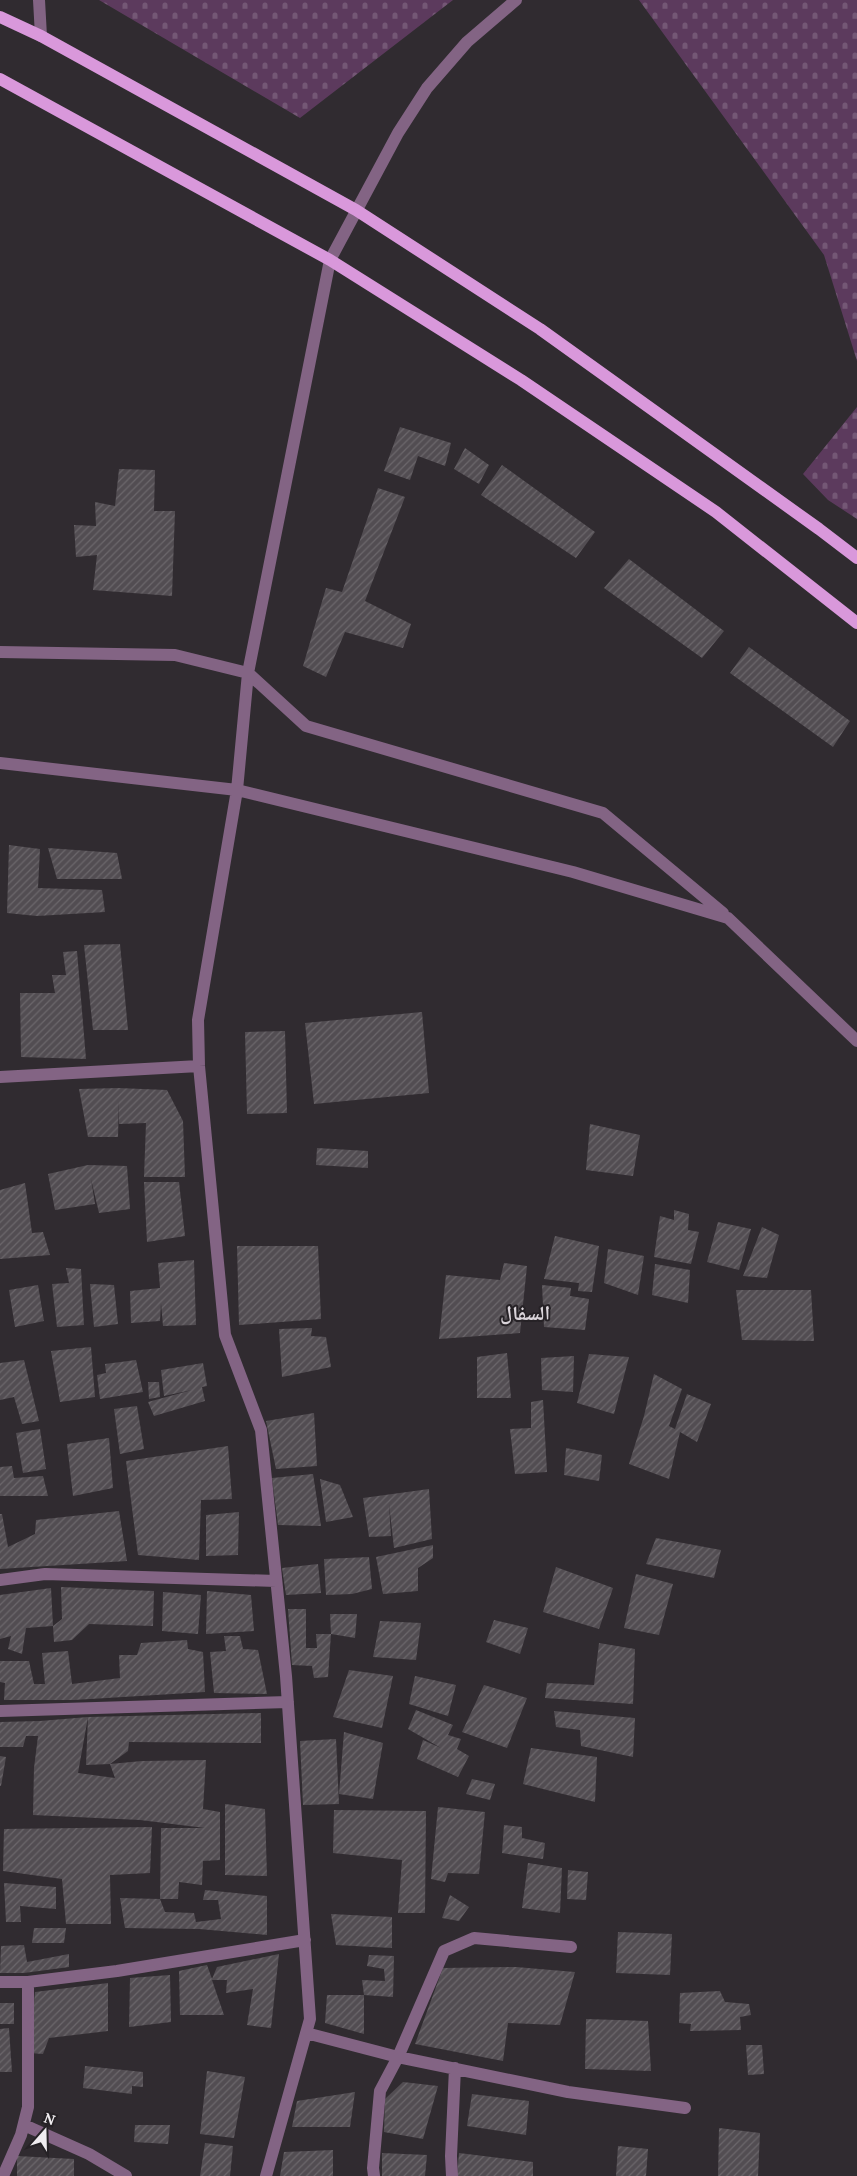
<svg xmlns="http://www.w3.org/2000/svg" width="857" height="2176" viewBox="0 0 857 2176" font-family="Lora,'Noto Naskh Arabic',serif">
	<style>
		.cemetery { fill: url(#cemetery-stones) }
		.building { fill: url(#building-hatch) }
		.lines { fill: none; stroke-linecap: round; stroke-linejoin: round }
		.minor { stroke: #836484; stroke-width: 12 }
		.primary { stroke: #d998db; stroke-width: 12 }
		.labels { text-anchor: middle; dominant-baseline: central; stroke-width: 4; stroke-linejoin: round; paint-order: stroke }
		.district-label { font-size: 20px; font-weight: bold; fill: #dad4da; stroke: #262226 }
	</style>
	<defs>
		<pattern id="cemetery-stones" width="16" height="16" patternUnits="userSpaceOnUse" patternTransform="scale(1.25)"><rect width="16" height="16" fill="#5c3a5d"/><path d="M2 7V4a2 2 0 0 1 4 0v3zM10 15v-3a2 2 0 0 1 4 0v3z" fill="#745775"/></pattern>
		<pattern id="building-hatch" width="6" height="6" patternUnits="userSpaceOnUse" patternTransform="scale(1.25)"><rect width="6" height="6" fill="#524d52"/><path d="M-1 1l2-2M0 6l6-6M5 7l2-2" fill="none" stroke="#6b676b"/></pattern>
	</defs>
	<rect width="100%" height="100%" fill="#302b30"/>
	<path class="cemetery" d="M 99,0 L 453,0 L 300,118 Z
		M 639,0 L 857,0 L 857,361 L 824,255 Z
		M 857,407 L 857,519 L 828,500 L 803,474 Z"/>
	<path class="building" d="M 400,427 L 451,443 L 445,466 L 418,456 L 410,480 L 384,471 Z
		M 465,448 L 489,465 L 479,484 L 454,469 Z
		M 502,465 L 595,532 L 576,558 L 481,495 Z
		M 119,469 L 155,470 L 154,511 L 175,511 L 172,596 L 93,590 L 97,555 L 76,557 L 74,525 L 96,526 L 95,502 L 115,506 Z
		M 378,488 L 405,497 L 365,601 L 411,624 L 403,648 L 345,632 L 326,677 L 303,666 L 326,588 L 342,592 Z
		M 629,559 L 724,631 L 702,658 L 604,588 Z
		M 749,647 L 850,721 L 833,747 L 730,673 Z
		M 9,845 L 40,849 L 38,888 L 102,890 L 105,912 L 37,916 L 7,913 Z
		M 48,848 L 117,853 L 122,879 L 57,879 Z
		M 120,944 L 128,1030 L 93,1030 L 84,945 Z
		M 77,951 L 86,1059 L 21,1057 L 20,993 L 55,993 L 52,975 L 66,975 L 63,952 Z
		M 422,1012 L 429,1093 L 314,1104 L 305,1023 Z
		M 285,1031 L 287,1113 L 247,1114 L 245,1032 Z
		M 118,1088 L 167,1090 L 183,1121 L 185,1177 L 144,1177 L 146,1123 L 119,1124 L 119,1100 L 118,1137 L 88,1137 L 79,1089 Z
		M 590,1124 L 640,1135 L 633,1176 L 586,1170 Z
		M 317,1148 L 368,1151 L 368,1168 L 316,1165 Z
		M 88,1165 L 127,1166 L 130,1209 L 99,1213 L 91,1179 L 95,1204 L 55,1210 L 48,1174 Z
		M 144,1182 L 179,1182 L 185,1236 L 147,1242 Z
		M 25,1183 L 32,1233 L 43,1232 L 50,1255 L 0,1259 L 0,1190 Z
		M 674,1210 L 689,1214 L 688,1230 L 699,1232 L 691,1264 L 654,1257 L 660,1216 L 674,1220 Z
		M 718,1222 L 751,1229 L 739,1270 L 707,1262 Z
		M 762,1227 L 779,1235 L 767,1278 L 743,1276 Z
		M 555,1236 L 599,1246 L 592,1292 L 578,1291 L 579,1283 L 544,1279 Z
		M 237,1246 L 318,1246 L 321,1319 L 239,1325 Z
		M 608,1249 L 644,1256 L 638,1295 L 604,1283 Z
		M 194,1260 L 196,1325 L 163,1326 L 161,1303 L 160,1321 L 131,1323 L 130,1291 L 160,1288 L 158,1263 Z
		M 504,1263 L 527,1266 L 520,1333 L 439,1339 L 446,1275 L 500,1280 Z
		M 655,1264 L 690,1270 L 688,1303 L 652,1295 Z
		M 66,1268 L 81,1269 L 84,1325 L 57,1327 L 52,1284 L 69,1283 Z
		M 90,1284 L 114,1285 L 118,1324 L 94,1327 Z
		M 38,1285 L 44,1321 L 15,1327 L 9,1290 Z
		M 542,1285 L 571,1288 L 570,1296 L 589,1299 L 585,1330 L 544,1327 Z
		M 736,1290 L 811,1290 L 814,1341 L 742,1340 Z
		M 312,1328 L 311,1336 L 326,1337 L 331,1367 L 282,1377 L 279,1329 Z
		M 91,1347 L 95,1397 L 60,1402 L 51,1351 Z
		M 507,1353 L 511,1398 L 477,1398 L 477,1357 Z
		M 589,1354 L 629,1357 L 614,1414 L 577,1403 Z
		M 574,1356 L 573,1392 L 542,1390 L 541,1358 Z
		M 24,1360 L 39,1421 L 22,1424 L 14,1397 L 0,1400 L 0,1363 Z
		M 136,1360 L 143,1392 L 100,1399 L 97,1375 L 106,1373 L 105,1364 Z
		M 203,1363 L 207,1386 L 202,1387 L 205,1401 L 154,1416 L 148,1402 L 192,1390 L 164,1396 L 161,1370 Z
		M 654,1374 L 682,1389 L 669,1426 L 675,1429 L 687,1394 L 711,1404 L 697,1442 L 680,1432 L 669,1479 L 629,1464 L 644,1416 Z
		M 148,1382 L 159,1382 L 160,1397 L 149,1399 Z
		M 543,1400 L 547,1472 L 515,1474 L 510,1429 L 531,1428 L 531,1402 Z
		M 137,1406 L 144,1449 L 120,1454 L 114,1409 Z
		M 314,1413 L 317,1466 L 276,1469 L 266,1421 Z
		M 40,1429 L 46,1469 L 23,1473 L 16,1433 Z
		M 109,1438 L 113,1488 L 73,1496 L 67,1444 Z
		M 228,1446 L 232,1499 L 201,1500 L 199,1560 L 138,1555 L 126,1461 Z
		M 566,1448 L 602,1455 L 599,1481 L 564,1475 Z
		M 12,1466 L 14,1478 L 43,1476 L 48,1496 L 0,1496 L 0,1467 Z
		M 313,1474 L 321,1526 L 278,1525 L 272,1478 Z
		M 320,1479 L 340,1485 L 353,1517 L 326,1522 Z
		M 429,1489 L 432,1539 L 394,1548 L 389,1504 L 391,1536 L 369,1537 L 363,1498 Z
		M 119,1511 L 127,1561 L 0,1569 L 0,1514 L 2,1514 L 8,1547 L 35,1534 L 36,1520 Z
		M 239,1512 L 238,1555 L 206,1556 L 206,1515 Z
		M 656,1538 L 721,1550 L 714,1578 L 646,1564 Z
		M 433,1545 L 433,1558 L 418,1568 L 418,1591 L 383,1594 L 376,1557 Z
		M 369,1557 L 372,1589 L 352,1594 L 326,1595 L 324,1559 Z
		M 318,1564 L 321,1593 L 286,1595 L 282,1568 Z
		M 556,1567 L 613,1588 L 599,1629 L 543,1612 Z
		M 636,1574 L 673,1584 L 659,1635 L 624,1628 Z
		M 61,1587 L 154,1591 L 153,1626 L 89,1624 L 72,1640 L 54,1642 L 53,1626 L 26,1628 L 22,1654 L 8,1649 L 11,1636 L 0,1639 L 0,1595 L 51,1588 L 53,1626 L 62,1619 Z
		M 207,1591 L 251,1595 L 254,1631 L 206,1634 Z
		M 163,1592 L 201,1595 L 198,1634 L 162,1631 Z
		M 288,1609 L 306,1609 L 306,1648 L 317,1648 L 316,1634 L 331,1634 L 328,1677 L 314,1678 L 312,1666 L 292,1665 Z
		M 330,1614 L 357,1614 L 355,1638 L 331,1634 Z
		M 494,1620 L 528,1628 L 520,1654 L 486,1642 Z
		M 380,1621 L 421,1623 L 416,1660 L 373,1657 Z
		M 224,1636 L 240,1636 L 243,1649 L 258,1650 L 267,1694 L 214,1693 L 210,1652 L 226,1651 Z
		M 187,1640 L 188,1649 L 203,1652 L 205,1692 L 74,1700 L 4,1700 L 5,1683 L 0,1682 L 0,1661 L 29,1661 L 34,1684 L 45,1684 L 42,1653 L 68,1651 L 72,1684 L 120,1678 L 119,1655 L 137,1655 L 141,1643 Z
		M 599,1643 L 635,1649 L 633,1704 L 545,1698 L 547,1683 L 594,1685 Z
		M 349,1670 L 393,1676 L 382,1728 L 333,1717 Z
		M 415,1676 L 456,1685 L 448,1716 L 409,1704 Z
		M 484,1685 L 527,1698 L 507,1748 L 462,1732 Z
		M 416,1710 L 453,1725 L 448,1735 L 461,1739 L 457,1749 L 469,1756 L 458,1777 L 417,1759 L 423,1740 L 441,1748 L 408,1729 Z
		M 554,1711 L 635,1718 L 633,1757 L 581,1746 L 580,1730 L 556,1727 Z
		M 261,1713 L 261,1743 L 129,1742 L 128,1751 L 110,1764 L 86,1765 L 88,1717 L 78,1773 L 115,1778 L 110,1764 L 142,1761 L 206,1760 L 203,1809 L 220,1812 L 220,1860 L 203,1861 L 202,1885 L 179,1882 L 178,1899 L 160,1899 L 161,1828 L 205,1828 L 140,1820 L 33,1815 L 34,1768 L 38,1736 L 26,1736 L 23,1747 L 0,1747 L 0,1722 L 40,1721 L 88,1717 Z
		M 344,1732 L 383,1743 L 373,1799 L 339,1794 Z
		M 336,1739 L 339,1804 L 303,1805 L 300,1741 Z
		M 531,1748 L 597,1757 L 595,1802 L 523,1784 Z
		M 0,1756 L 6,1757 L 1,1786 L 0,1786 Z
		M 472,1779 L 495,1784 L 490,1800 L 466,1794 Z
		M 225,1804 L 265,1809 L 267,1876 L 225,1875 Z
		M 438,1807 L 485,1812 L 479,1874 L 448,1873 L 445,1882 L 431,1879 Z
		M 334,1810 L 426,1811 L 425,1913 L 398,1913 L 402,1860 L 333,1853 Z
		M 504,1825 L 522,1827 L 522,1838 L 545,1843 L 543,1859 L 502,1853 Z
		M 152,1827 L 150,1873 L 110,1875 L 111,1924 L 66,1924 L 62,1879 L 3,1871 L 4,1829 Z
		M 528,1863 L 562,1868 L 560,1913 L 522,1908 Z
		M 568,1870 L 588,1872 L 586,1900 L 567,1899 Z
		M 4,1883 L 56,1887 L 56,1909 L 20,1906 L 21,1922 L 6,1922 Z
		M 205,1890 L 267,1896 L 267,1935 L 199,1929 L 125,1928 L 120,1898 L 160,1899 L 165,1912 L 194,1913 L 196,1922 L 221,1919 L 218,1900 L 203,1900 Z
		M 450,1895 L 469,1907 L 459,1921 L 442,1918 Z
		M 331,1914 L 392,1917 L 392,1948 L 336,1945 Z
		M 34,1928 L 66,1928 L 64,1943 L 32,1943 Z
		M 618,1932 L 672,1934 L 670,1975 L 616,1973 Z
		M 24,1945 L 27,1962 L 69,1954 L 69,1967 L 24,1973 L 0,1973 L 1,1946 Z
		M 279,1954 L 271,2028 L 247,2025 L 253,1989 L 226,1993 L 227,1980 L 212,1980 L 224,2015 L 180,2015 L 179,1971 L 207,1965 L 212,1979 L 217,1967 Z
		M 369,1955 L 394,1956 L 393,1997 L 364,1995 L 364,2034 L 325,2023 L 327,1995 L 364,1995 L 362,1980 L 385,1981 L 384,1969 L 367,1966 Z
		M 516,1967 L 575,1972 L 560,2025 L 508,2023 L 503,2061 L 415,2044 L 443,1968 Z
		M 170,1975 L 171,2022 L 129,2027 L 130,1978 Z
		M 108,1983 L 108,2031 L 49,2038 L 43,2054 L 29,2053 L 35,1992 Z
		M 720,1991 L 725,2002 L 749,2004 L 751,2015 L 740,2017 L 741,2030 L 690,2031 L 691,2024 L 679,2023 L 680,1993 Z
		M 0,2003 L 14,2003 L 14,2024 L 0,2024 Z
		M 586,2019 L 648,2021 L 651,2071 L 585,2069 Z
		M 9,2028 L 12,2072 L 0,2072 L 0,2029 Z
		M 746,2045 L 762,2045 L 764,2074 L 748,2075 Z
		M 85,2066 L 143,2072 L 143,2087 L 132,2086 L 132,2094 L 83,2088 Z
		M 207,2071 L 245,2077 L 234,2138 L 200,2134 Z
		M 403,2082 L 438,2086 L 423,2139 L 384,2132 L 385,2099 Z
		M 355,2092 L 350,2127 L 292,2127 L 297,2101 Z
		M 472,2094 L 529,2101 L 526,2135 L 467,2126 Z
		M 135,2125 L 170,2125 L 168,2144 L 134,2142 Z
		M 719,2128 L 760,2133 L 758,2176 L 718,2176 Z
		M 205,2143 L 233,2146 L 230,2176 L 200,2176 Z
		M 618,2146 L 648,2149 L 646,2176 L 616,2176 Z
		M 333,2150 L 333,2176 L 280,2176 L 284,2152 Z
		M 382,2153 L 427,2155 L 425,2176 L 382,2176 Z
		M 459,2153 L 533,2162 L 533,2176 L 457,2176 Z
		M 17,2156 L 74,2159 L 74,2176 L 17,2176 Z"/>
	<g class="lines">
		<path class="minor" d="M 39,0 L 41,36
			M 0,652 L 175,655 L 248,673 L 306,726 L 603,813 L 723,913
			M 0,763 L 237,790 L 573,872 L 728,918 L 857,1041
			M 0,1077 L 199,1066
			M 0,1580 L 45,1574 L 276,1581
			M 0,1711 L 288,1702
			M 0,1982 L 28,1982 L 117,1971 L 305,1940
			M 306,2033 L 398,2057 L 568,2092 L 685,2108
			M 24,2125 L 89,2154 L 126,2176
			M 3,2176 L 21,2135 L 28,2107 L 28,1982
			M 266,2176 L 310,2019 L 286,1676 L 261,1430 L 225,1335 L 199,1066 L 198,1020 L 237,790 L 248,673 L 330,260 L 398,133 L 427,88 L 467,42 L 516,0
			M 374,2176 L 373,2168 L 380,2091 L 398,2057 L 444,1951 L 474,1938 L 571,1947
			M 452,2176 L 451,2156 L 455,2068"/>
		<path class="primary" d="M 0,17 L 41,36 L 356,210 L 540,329 L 819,529 L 857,558
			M 0,79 L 330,260 L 521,380 L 716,512 L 857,623"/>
	</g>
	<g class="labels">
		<g class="district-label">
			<text x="525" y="1312">السفال</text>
		</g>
	</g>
	<g transform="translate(45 2131) rotate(20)" stroke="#262226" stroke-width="4" paint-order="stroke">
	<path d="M0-4L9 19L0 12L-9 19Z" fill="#f0edf0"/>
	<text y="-8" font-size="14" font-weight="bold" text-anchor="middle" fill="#f0edf0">N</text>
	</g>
</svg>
